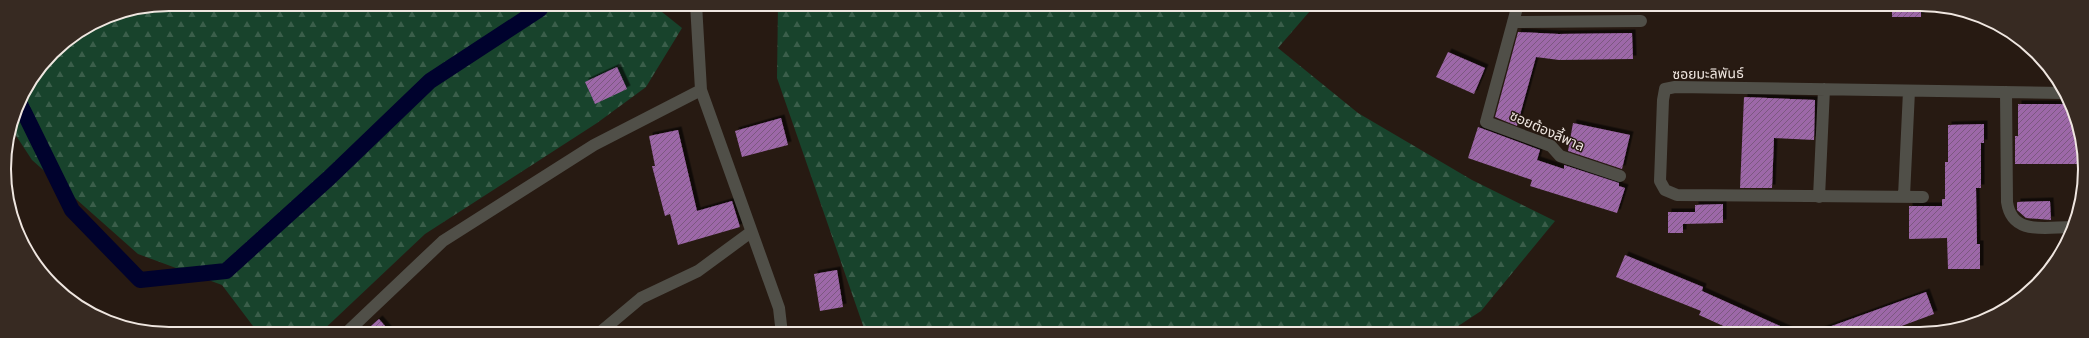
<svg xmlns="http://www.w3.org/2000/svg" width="2089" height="338" viewBox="0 0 2089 338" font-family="'Nunito Sans','Noto Sans Thai',sans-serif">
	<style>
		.forest { fill: url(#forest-firs) }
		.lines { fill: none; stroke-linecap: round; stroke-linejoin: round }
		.canal { stroke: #00022d; stroke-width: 16 }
		.building { fill: url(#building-hatch); filter: url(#shadow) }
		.minor { stroke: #504f48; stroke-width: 12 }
		.labels { text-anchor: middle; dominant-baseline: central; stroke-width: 3; stroke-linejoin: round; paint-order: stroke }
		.street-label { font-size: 14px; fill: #efe6e0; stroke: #271a12 }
		.rim { fill: none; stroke: #efe6e0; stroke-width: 2 }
	</style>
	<defs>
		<pattern id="forest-firs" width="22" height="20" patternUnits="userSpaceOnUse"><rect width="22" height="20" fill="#18432c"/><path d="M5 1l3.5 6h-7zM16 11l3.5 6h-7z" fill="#3a5e4a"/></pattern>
		<pattern id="building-hatch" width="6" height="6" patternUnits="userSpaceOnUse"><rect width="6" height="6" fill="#9d67a8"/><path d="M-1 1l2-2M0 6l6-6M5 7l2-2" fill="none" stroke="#7b5980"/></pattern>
		<filter id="shadow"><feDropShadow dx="3.5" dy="-3.5" stdDeviation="0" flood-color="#0009"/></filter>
	</defs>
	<rect width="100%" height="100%" fill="#271a12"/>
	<path class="forest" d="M 169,4 L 652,4 L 682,28 L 646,87 L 597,123 L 425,234 L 319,334 L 259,334 L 222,285 L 138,254 L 32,160 L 11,128 L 17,106 L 52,52 L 106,16 Z
		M 778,4 L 1316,4 L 1278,48 L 1358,113 L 1472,180 L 1555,221 L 1481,311 L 1446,334 L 866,334 L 777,78 Z"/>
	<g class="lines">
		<path class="canal" d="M 19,102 L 72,210 L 140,280 L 226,271 L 329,178 L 430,81 L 540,9 L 543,4"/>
	</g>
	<path class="building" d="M 1892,4 L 1921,4 L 1921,17 L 1892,17 Z
		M 1518,32 L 1559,34 L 1632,33 L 1633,59 L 1559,60 L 1536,57 L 1517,126 L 1495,117 Z
		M 1448,52 L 1485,68 L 1474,94 L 1436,77 Z
		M 617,67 L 627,89 L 595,104 L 585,82 Z
		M 1744,97 L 1815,100 L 1814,140 L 1774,138 L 1772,188 L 1740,188 Z
		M 2018,104 L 2069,104 L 2076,116 L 2079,164 L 2015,164 L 2015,136 L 2018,136 Z
		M 781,118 L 788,145 L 742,157 L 735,131 Z
		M 1573,123 L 1630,135 L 1622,169 L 1568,151 Z
		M 1984,124 L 1984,143 L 1981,143 L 1981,188 L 1976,188 L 1977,244 L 1980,244 L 1980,269 L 1948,269 L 1947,238 L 1909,239 L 1909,206 L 1942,206 L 1942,199 L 1945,199 L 1945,162 L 1948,162 L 1948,125 Z
		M 1478,127 L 1540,150 L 1537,160 L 1564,169 L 1564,165 L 1619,183 L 1619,186 L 1625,188 L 1617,213 L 1530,186 L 1532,180 L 1468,158 Z
		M 678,130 L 697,211 L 732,201 L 740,227 L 678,245 L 670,214 L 665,216 L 652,166 L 655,166 L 649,136 Z
		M 2050,201 L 2051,220 L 2026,218 L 2017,210 L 2017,202 Z
		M 1723,204 L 1723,223 L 1683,224 L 1683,233 L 1668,233 L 1668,212 L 1695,212 L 1695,205 Z
		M 1625,255 L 1703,287 L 1702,291 L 1798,334 L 1741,334 L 1699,315 L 1701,311 L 1616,277 Z
		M 837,270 L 843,307 L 820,311 L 814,274 Z
		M 1926,292 L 1934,314 L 1880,334 L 1816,334 L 1815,332 Z
		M 379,319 L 392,334 L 362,334 Z"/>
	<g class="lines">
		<path class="minor" d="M 696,4 L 701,90 L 779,308 L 782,334
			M 1518,4 L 1486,122 L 1551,146 L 1560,156 L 1620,176
			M 1513,22 L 1641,21
			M 2006,92 L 2007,202 C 2012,236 2045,227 2072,227
			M 1904,196 L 1909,91
			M 1819,197 L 1824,89
			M 1923,197 L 1677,195 L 1665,190 L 1660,181 L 1663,100 L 1665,89 L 1675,87 L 2063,93
			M 345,334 L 443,241 L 594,145 L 701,90
			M 598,334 L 641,298 L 698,271 L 751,232"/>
	</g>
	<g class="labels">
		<g class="street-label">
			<text transform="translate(1708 74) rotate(-1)">ซอยมะลิพันธ์</text>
			<text transform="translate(1547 131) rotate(24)">ซอยต้องลี้พาล</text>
		</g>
	</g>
	<path d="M0 0H2089V338H0ZM169 11H1920A158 158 0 0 1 2078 169V169A158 158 0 0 1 1920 327H169A158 158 0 0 1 11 169V169A158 158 0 0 1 169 11Z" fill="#372a22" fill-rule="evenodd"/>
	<path class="rim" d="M169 11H1920A158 158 0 0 1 2078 169V169A158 158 0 0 1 1920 327H169A158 158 0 0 1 11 169V169A158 158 0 0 1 169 11Z"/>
</svg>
